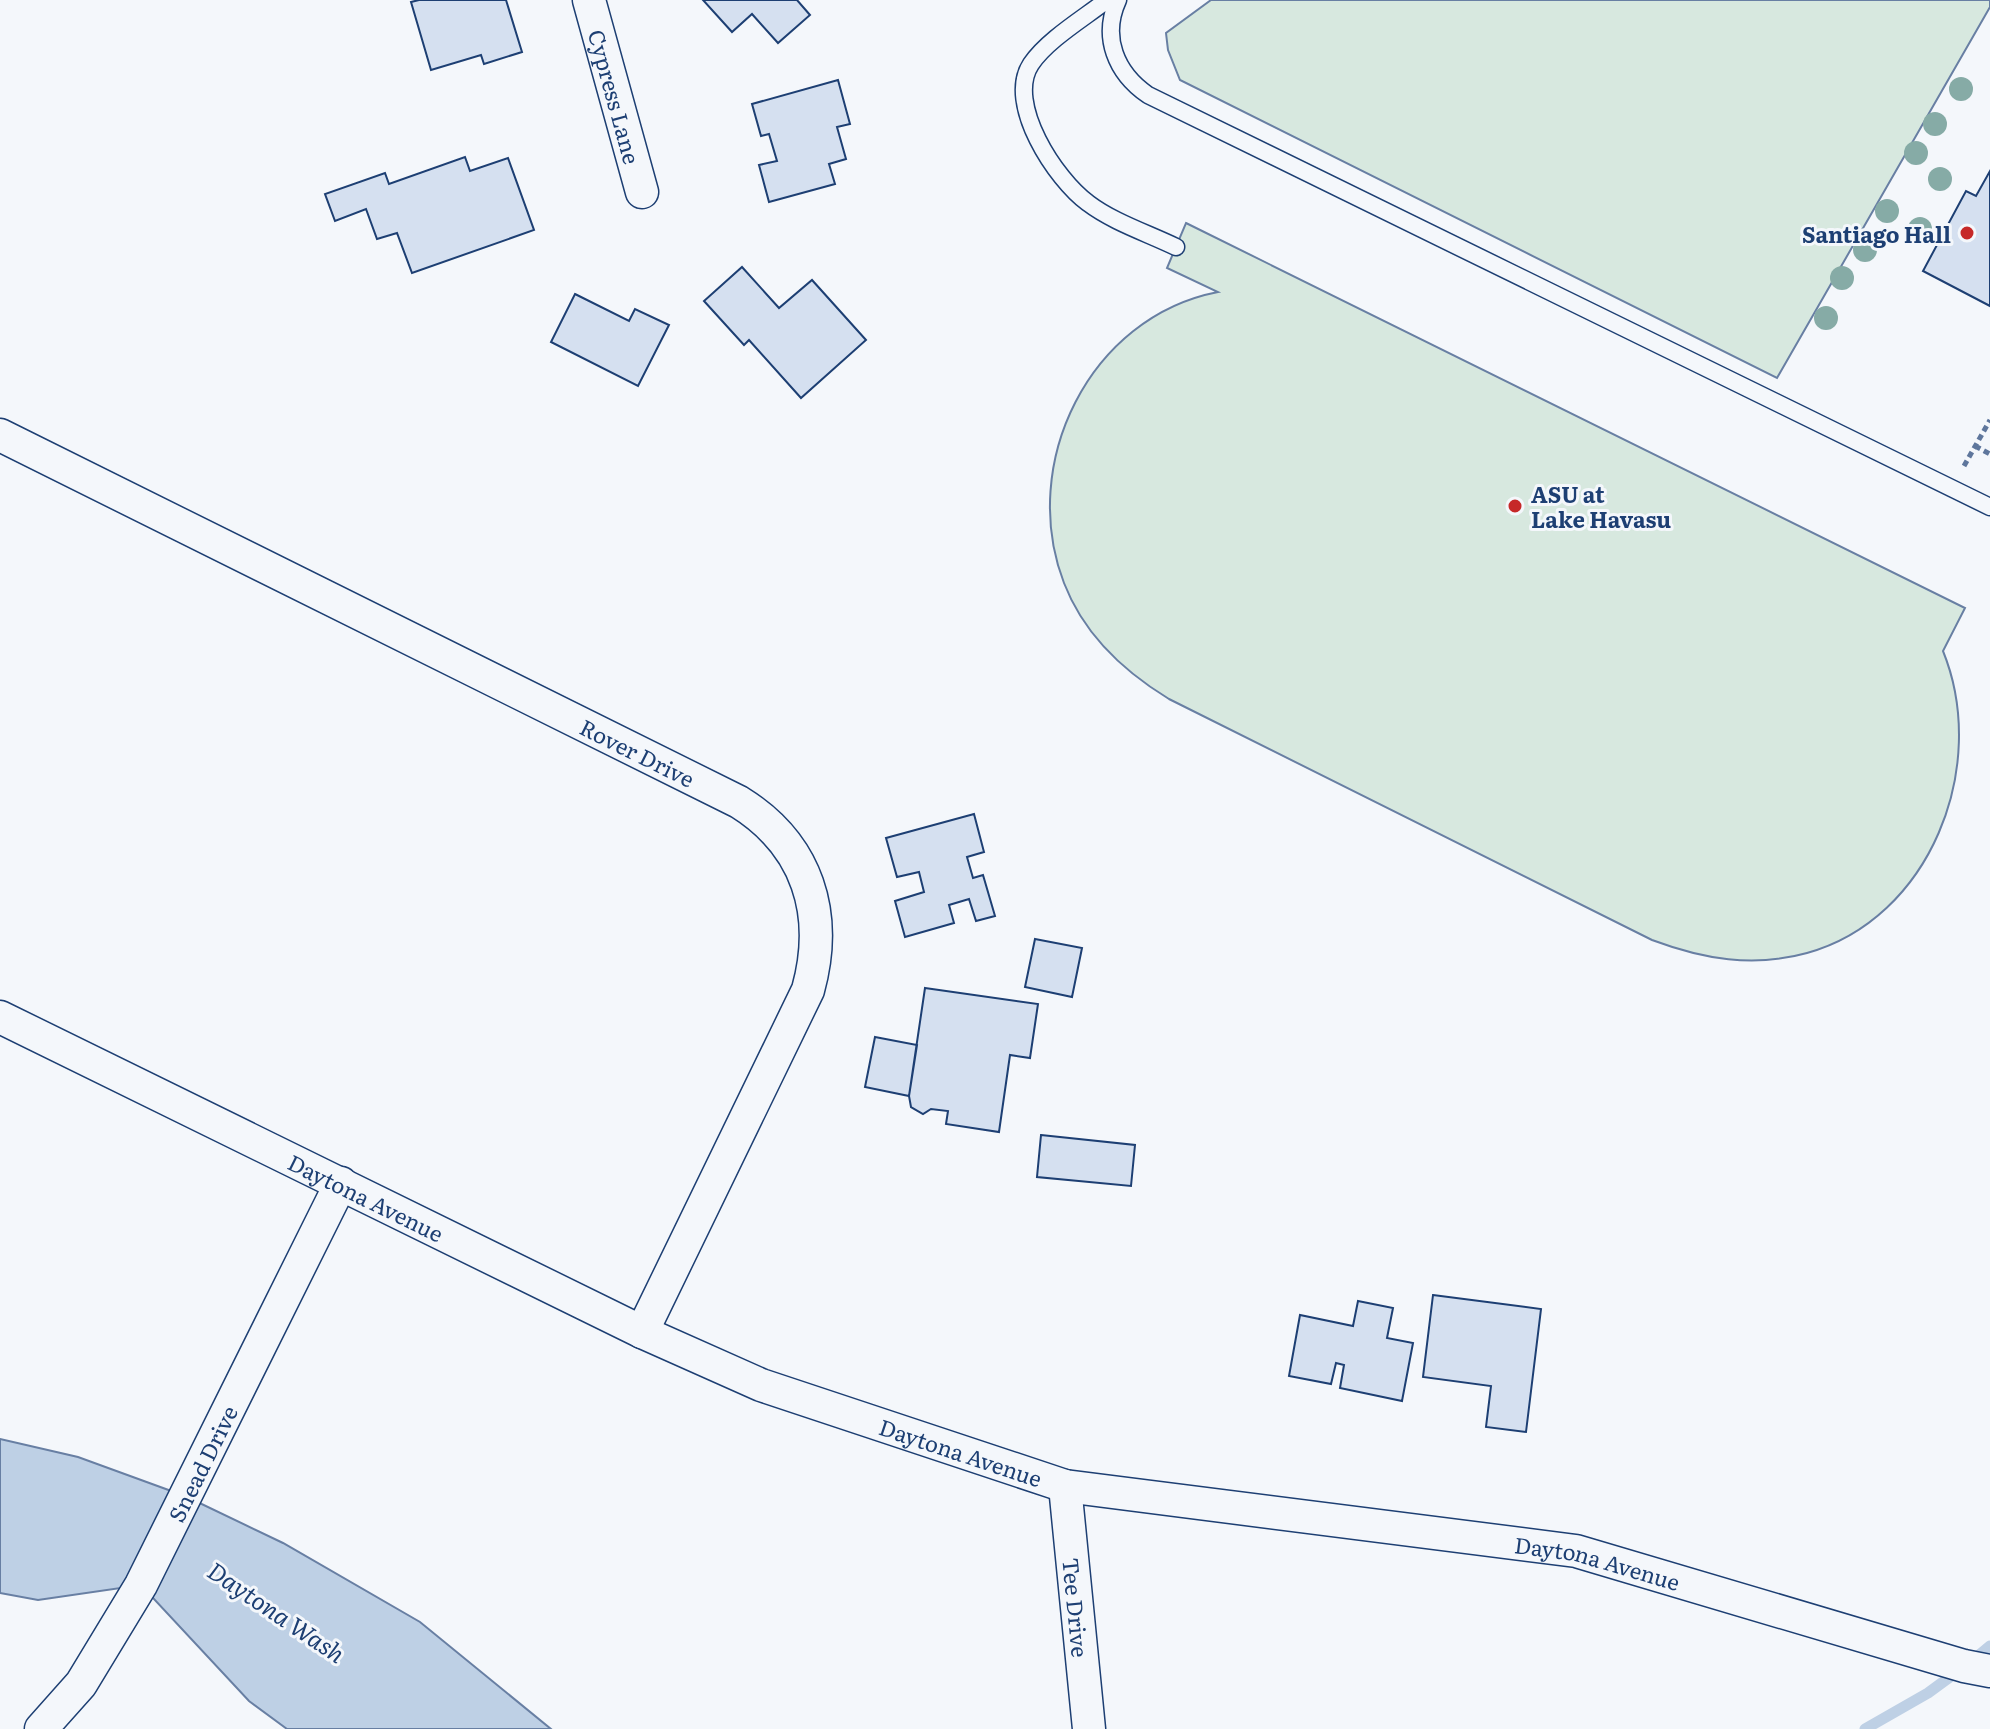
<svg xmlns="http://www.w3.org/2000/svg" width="1990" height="1729" viewBox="0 0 1990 1729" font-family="Literata,serif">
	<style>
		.green { fill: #d7e8df; stroke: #687fa3; stroke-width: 2 }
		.water { fill: #bed0e5; stroke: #687fa3; stroke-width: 2 }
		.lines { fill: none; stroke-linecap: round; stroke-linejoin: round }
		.stream { stroke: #bed0e5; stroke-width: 11 }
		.building { fill: #d5e0f0; stroke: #1d3f73; stroke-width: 2 }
		.lane-casing { stroke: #1d3f73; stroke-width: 19 }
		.street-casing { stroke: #1d3f73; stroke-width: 35 }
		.path { stroke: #5e769c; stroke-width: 5; stroke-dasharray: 6 4; stroke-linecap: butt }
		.lane { stroke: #f4f7fb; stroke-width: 16 }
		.street { stroke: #f4f7fb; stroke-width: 32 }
		.tree { fill: #86aba6 }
		.poi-dot { fill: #c62828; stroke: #f4f7fb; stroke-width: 3 }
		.labels { text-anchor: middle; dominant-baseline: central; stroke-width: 6; stroke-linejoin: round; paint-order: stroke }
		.street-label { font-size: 22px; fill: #1d3f73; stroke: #f4f7fb }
		.poi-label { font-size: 22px; font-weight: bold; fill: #1d3f73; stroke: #f4f7fb; text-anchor: end }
		.water-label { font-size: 24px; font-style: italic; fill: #1d3f73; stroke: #f4f7fb }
	</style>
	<rect width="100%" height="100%" fill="#f4f7fb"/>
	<path class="green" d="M 1211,0 L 1990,0 L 1990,7 L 1777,378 L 1180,80 L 1168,50 L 1166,33 Z
		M 1186,223 L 1965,608 L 1943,651 C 1990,767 1930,919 1807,953 C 1753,968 1703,959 1652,940 L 1169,699 C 1123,671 1084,635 1064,583 C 1018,464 1089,317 1218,292 L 1167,268 Z"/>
	<path class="water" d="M 0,1439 L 78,1457 L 185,1496 L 283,1543 L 420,1622 L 551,1729 L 287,1729 L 249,1701 L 141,1585 L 38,1600 L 0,1593 Z"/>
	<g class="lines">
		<path class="stream" d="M 1972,1661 L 1990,1646
			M 1865,1729 L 1928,1693 L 1958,1671"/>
	</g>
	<path class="building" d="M 419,0 L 506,0 L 522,52 L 484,64 L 481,55 L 431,70 L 411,2 Z
		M 703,0 L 797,0 L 810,15 L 778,43 L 752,14 L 732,32 Z
		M 838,80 L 850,124 L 837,127 L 846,159 L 829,164 L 835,184 L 769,202 L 759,165 L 777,161 L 769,134 L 761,136 L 752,104 Z
		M 465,157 L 470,171 L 508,158 L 534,230 L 412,273 L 397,233 L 377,239 L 366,209 L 335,221 L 325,194 L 385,173 L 389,184 Z
		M 1990,171 L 1990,306 L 1923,271 L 1966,191 L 1976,196 Z
		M 742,267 L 779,308 L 812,280 L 866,340 L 801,398 L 749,340 L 744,345 L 704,301 Z
		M 575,294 L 629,321 L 635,309 L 669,325 L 638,386 L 551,342 Z
		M 974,814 L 984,852 L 967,857 L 973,878 L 983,875 L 995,916 L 976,921 L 969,899 L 949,905 L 954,923 L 905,937 L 895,901 L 924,892 L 919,872 L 897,877 L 886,838 Z
		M 1035,939 L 1082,948 L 1072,997 L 1025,987 Z
		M 925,988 L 1038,1004 L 1030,1058 L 1010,1055 L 999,1132 L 946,1124 L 948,1111 L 931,1109 L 923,1114 L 911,1107 L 909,1096 Z
		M 875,1037 L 917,1045 L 909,1096 L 865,1087 Z
		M 1041,1135 L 1135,1145 L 1131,1186 L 1037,1177 Z
		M 1433,1295 L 1541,1309 L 1526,1432 L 1486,1427 L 1491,1386 L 1423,1377 Z
		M 1358,1301 L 1393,1308 L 1387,1338 L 1413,1343 L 1402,1401 L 1340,1388 L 1344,1365 L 1336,1363 L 1331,1384 L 1289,1376 L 1300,1315 L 1353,1326 Z"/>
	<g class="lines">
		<defs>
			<path id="lane" d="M 1107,0 C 1084,18 1047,40 1031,64 C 1005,103 1056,180 1088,203 C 1113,222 1147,233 1176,247
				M 1118,0 C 1101,37 1116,73 1148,95 L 1990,507"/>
			<g id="street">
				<path id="s1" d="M 589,0 L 642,192"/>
				<path id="s2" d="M 0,435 L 739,802 C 808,845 829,914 808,990 L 642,1332"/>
				<path id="s3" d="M 0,1017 L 642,1332 L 761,1385 L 1065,1486 L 1576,1551 L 1964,1666 L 1990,1671"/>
				<path id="s4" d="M 1065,1486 L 1089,1729"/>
				<path id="s5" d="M 41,1729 L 81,1684 L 141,1585 L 341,1183"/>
			</g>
		</defs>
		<use href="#lane" class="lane-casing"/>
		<use href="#street" class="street-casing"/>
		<path class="path" d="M 1975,446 L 1990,454
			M 1964,466 L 1990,420"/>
		<use href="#lane" class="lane"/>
		<use href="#street" class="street"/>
	</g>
	<g class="tree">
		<circle cx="1961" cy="89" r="12"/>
		<circle cx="1935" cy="124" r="12"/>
		<circle cx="1916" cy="153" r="12"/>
		<circle cx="1940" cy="179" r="12"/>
		<circle cx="1887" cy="211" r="12"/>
		<circle cx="1920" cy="229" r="12"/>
		<circle cx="1865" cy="250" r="12"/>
		<circle cx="1842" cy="278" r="12"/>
		<circle cx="1826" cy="318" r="12"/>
	</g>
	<g class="poi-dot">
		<circle cx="1967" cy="233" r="8"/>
		<circle cx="1515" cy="506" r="8"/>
	</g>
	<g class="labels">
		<g class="street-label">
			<text stroke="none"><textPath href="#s1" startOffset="100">Cypress Lane</textPath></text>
			<text stroke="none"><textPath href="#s2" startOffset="712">Rover Drive</textPath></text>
			<text stroke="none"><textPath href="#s3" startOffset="408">Daytona Avenue</textPath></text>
			<text stroke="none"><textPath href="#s3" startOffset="1056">Daytona Avenue</textPath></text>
			<text stroke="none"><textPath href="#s5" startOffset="312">Snead Drive</textPath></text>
			<text stroke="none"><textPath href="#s3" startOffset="1704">Daytona Avenue</textPath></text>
			<text stroke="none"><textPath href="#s4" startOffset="122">Tee Drive</textPath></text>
		</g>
		<g class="poi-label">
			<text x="1951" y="233">Santiago Hall</text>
			<text x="1531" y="493" text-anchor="start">ASU at<tspan x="1531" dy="25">Lake Havasu</tspan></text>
		</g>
		<g class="water-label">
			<text transform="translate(277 1611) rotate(34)">Daytona Wash</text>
		</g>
	</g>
</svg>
